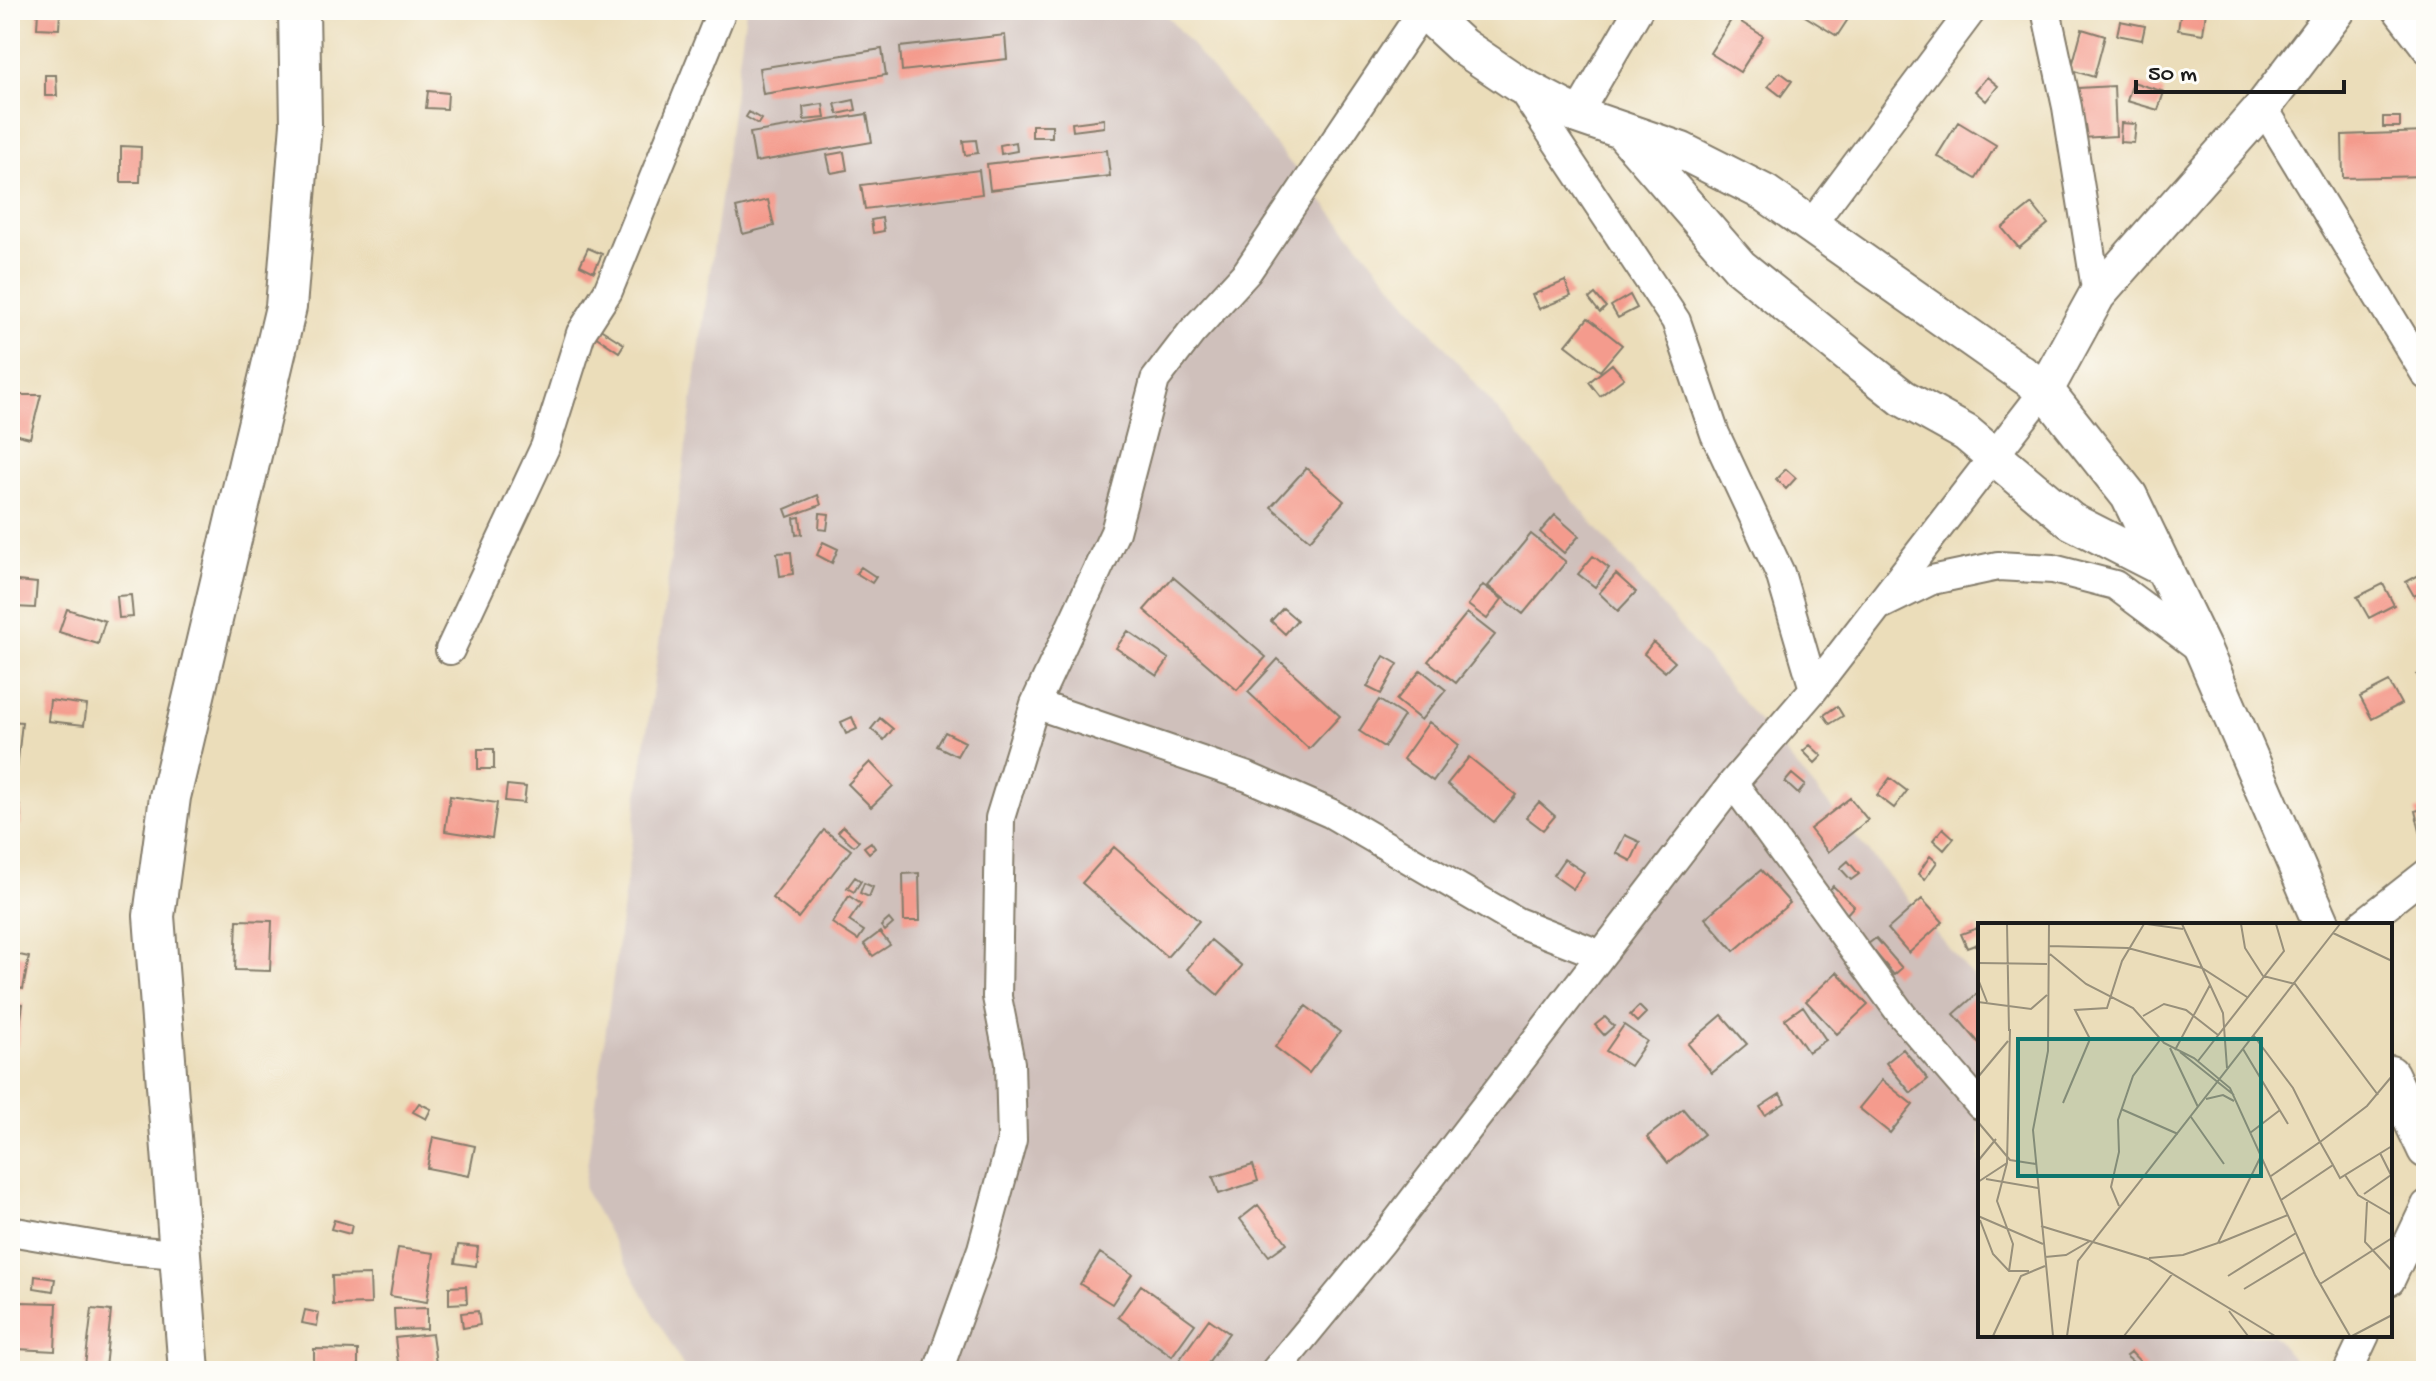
<svg xmlns="http://www.w3.org/2000/svg" width="2436" height="1381" viewBox="0 0 2436 1381" font-family="'Gochi Hand',sans-serif">
	<style>
		.industrial { fill: #cfc0bb }
		.building { fill: #f49b8d }
		.lines { fill: none; stroke-linecap: round; stroke-linejoin: round }
		.minor-casing { stroke: #847c6b; stroke-width: 32 }
		.tertiary-casing { stroke: #847c6b; stroke-width: 40 }
		.secondary-casing { stroke: #847c6b; stroke-width: 44 }
		.minor { stroke: #fff; stroke-width: 28 }
		.tertiary { stroke: #fff; stroke-width: 36 }
		.secondary { stroke: #fff; stroke-width: 40 }
		.inset-road { fill: none; stroke: #98907b; stroke-width: 2 }
		.view { fill: #0f766e; fill-opacity: 0.15; stroke: #0f766e; stroke-width: 4 }
		.inset-edge { fill: none; stroke: #1c1c1c; stroke-width: 4 }
	</style>
	<rect width="100%" height="100%" fill="#fdfcf7"/>
	<filter id="ink" filterUnits="userSpaceOnUse"><feTurbulence type="fractalNoise" baseFrequency=".0125" numOctaves="2"/><feDisplacementMap in="SourceGraphic" scale="16" xChannelSelector="R" yChannelSelector="G"/><feConvolveMatrix kernelMatrix="1 2 1 2 8 2 1 2 1" color-interpolation-filters="sRGB"/></filter>
	<filter id="wash" filterUnits="userSpaceOnUse"><feTurbulence type="fractalNoise" baseFrequency=".006" numOctaves="4" result="noise"/><feDisplacementMap in="SourceGraphic" scale="32" xChannelSelector="R" yChannelSelector="G"/><feGaussianBlur stdDeviation="1.8" result="paint"/><feColorMatrix in="noise" values="0 0 0 0 0 0 0 0 0 0 0 0 0 0 0 0 0 1.4 0 .05"/><feComposite in="paint" operator="in"/></filter>
	<g filter="url(#wash)">
		<rect width="100%" height="100%" fill="#ebddba"/>
		<path class="industrial" d="M 746,10 L 1162,10 L 1980,985 L 1980,1335 L 2273,1335 L 2297,1363 L 2287,1371 L 686,1371 L 584,1189 Z"/>
		<g id="blocks">
			<path class="building" d="M 1802,10 L 1854,10 L 1837,36 L 1800,13 Z
				M 2181,10 L 2206,10 L 2203,34 L 2178,30 Z
				M 38,11 L 60,12 L 59,29 L 37,28 Z
				M 1733,17 L 1763,36 L 1740,72 L 1710,53 Z
				M 2120,21 L 2145,26 L 2142,40 L 2117,35 Z
				M 2082,29 L 2105,36 L 2094,77 L 2071,70 Z
				M 1005,35 L 1007,59 L 902,71 L 900,47 Z
				M 882,49 L 886,75 L 763,94 L 759,68 Z
				M 1780,72 L 1792,81 L 1781,96 L 1768,86 Z
				M 45,75 L 56,75 L 57,96 L 45,96 Z
				M 1987,77 L 1998,86 L 1986,101 L 1975,91 Z
				M 2133,82 L 2164,92 L 2158,110 L 2127,101 Z
				M 2114,86 L 2116,136 L 2080,138 L 2078,88 Z
				M 428,91 L 448,93 L 447,109 L 426,108 Z
				M 854,100 L 856,110 L 838,114 L 835,104 Z
				M 823,104 L 825,118 L 804,120 L 803,107 Z
				M 749,112 L 761,119 L 758,124 L 746,117 Z
				M 867,114 L 872,142 L 755,162 L 750,133 Z
				M 2383,117 L 2400,117 L 2400,127 L 2383,127 Z
				M 1104,119 L 1104,127 L 1073,131 L 1072,123 Z
				M 1958,122 L 1996,145 L 1976,179 L 1937,156 Z
				M 2121,123 L 2136,124 L 2134,143 L 2120,142 Z
				M 1032,125 L 1052,125 L 1052,137 L 1032,137 Z
				M 2426,132 L 2426,176 L 2343,178 L 2342,135 Z
				M 976,140 L 978,153 L 965,155 L 963,141 Z
				M 1016,142 L 1017,151 L 1001,154 L 1000,145 Z
				M 121,146 L 141,147 L 140,182 L 121,182 Z
				M 10,148 L 17,149 L 16,169 L 10,168 Z
				M 1107,150 L 1110,176 L 990,190 L 987,164 Z
				M 844,152 L 847,170 L 831,173 L 827,155 Z
				M 979,170 L 982,194 L 865,209 L 861,185 Z
				M 10,178 L 16,180 L 11,197 L 10,196 Z
				M 768,200 L 774,226 L 743,234 L 736,208 Z
				M 2032,204 L 2048,224 L 2019,248 L 2002,228 Z
				M 882,218 L 884,231 L 873,233 L 871,220 Z
				M 588,248 L 602,254 L 594,272 L 580,265 Z
				M 1565,281 L 1571,296 L 1539,309 L 1532,295 Z
				M 1595,294 L 1606,307 L 1600,313 L 1589,299 Z
				M 1630,295 L 1637,308 L 1618,318 L 1611,306 Z
				M 1588,318 L 1622,345 L 1600,371 L 1566,345 Z
				M 597,327 L 624,344 L 619,352 L 592,334 Z
				M 1612,364 L 1624,378 L 1600,396 L 1589,382 Z
				M 10,395 L 41,395 L 30,438 L 10,433 Z
				M 1306,468 L 1344,501 L 1310,540 L 1271,507 Z
				M 1786,469 L 1796,478 L 1786,489 L 1776,479 Z
				M 818,495 L 821,505 L 788,517 L 785,509 Z
				M 820,513 L 829,514 L 827,530 L 819,529 Z
				M 1555,515 L 1579,536 L 1564,553 L 1540,532 Z
				M 800,517 L 802,534 L 796,535 L 794,518 Z
				M 1531,534 L 1566,562 L 1523,614 L 1488,586 Z
				M 823,542 L 838,549 L 832,563 L 817,555 Z
				M 791,552 L 793,574 L 780,576 L 777,553 Z
				M 1593,556 L 1609,568 L 1595,587 L 1578,574 Z
				M 861,567 L 876,577 L 872,583 L 856,573 Z
				M 1616,574 L 1636,592 L 1618,611 L 1599,593 Z
				M 2421,574 L 2426,589 L 2414,596 L 2406,582 Z
				M 1173,577 L 1266,657 L 1237,690 L 1144,610 Z
				M 17,581 L 37,583 L 35,608 L 14,607 Z
				M 2383,584 L 2394,605 L 2369,618 L 2357,597 Z
				M 1483,585 L 1502,599 L 1487,619 L 1468,605 Z
				M 131,595 L 133,617 L 119,618 L 117,596 Z
				M 1283,608 L 1297,620 L 1285,634 L 1271,621 Z
				M 67,609 L 105,621 L 98,644 L 59,632 Z
				M 1467,613 L 1495,635 L 1456,683 L 1428,661 Z
				M 1128,631 L 1169,659 L 1157,676 L 1116,648 Z
				M 1653,642 L 1675,662 L 1665,672 L 1644,654 Z
				M 1384,656 L 1398,664 L 1381,694 L 1367,687 Z
				M 1278,659 L 1340,716 L 1309,749 L 1248,692 Z
				M 1421,670 L 1446,690 L 1421,720 L 1396,700 Z
				M 2426,670 L 2426,692 L 2417,675 Z
				M 2389,682 L 2401,704 L 2372,719 L 2360,697 Z
				M 50,700 L 87,705 L 84,725 L 48,721 Z
				M 1379,700 L 1404,716 L 1384,747 L 1359,731 Z
				M 1837,706 L 1843,716 L 1830,724 L 1824,715 Z
				M 852,717 L 857,729 L 846,734 L 841,722 Z
				M 880,718 L 893,729 L 884,740 L 871,729 Z
				M 10,721 L 22,722 L 17,769 L 10,769 Z
				M 1429,722 L 1459,745 L 1433,781 L 1403,759 Z
				M 945,732 L 965,742 L 957,756 L 937,746 Z
				M 1810,745 L 1822,756 L 1815,763 L 1803,751 Z
				M 478,749 L 494,749 L 494,769 L 478,769 Z
				M 1469,757 L 1516,795 L 1494,822 L 1447,784 Z
				M 870,762 L 893,786 L 871,807 L 848,784 Z
				M 1792,774 L 1805,785 L 1798,794 L 1785,782 Z
				M 1890,778 L 1907,791 L 1894,808 L 1877,795 Z
				M 507,785 L 526,787 L 524,803 L 505,801 Z
				M 450,796 L 497,803 L 492,838 L 445,831 Z
				M 1850,798 L 1868,820 L 1828,852 L 1810,829 Z
				M 1539,802 L 1555,816 L 1543,830 L 1526,817 Z
				M 10,806 L 20,806 L 21,825 L 10,826 Z
				M 2426,808 L 2426,834 L 2421,835 L 2415,811 Z
				M 843,826 L 859,841 L 854,846 L 838,832 Z
				M 1943,828 L 1954,838 L 1944,850 L 1933,840 Z
				M 824,830 L 851,850 L 798,918 L 772,898 Z
				M 1625,835 L 1640,842 L 1631,861 L 1616,853 Z
				M 871,842 L 875,848 L 869,853 L 864,847 Z
				M 1114,847 L 1199,921 L 1167,957 L 1082,883 Z
				M 1930,856 L 1937,862 L 1925,879 L 1918,874 Z
				M 1564,859 L 1584,872 L 1573,889 L 1553,875 Z
				M 1848,861 L 1859,874 L 1851,880 L 1840,868 Z
				M 1761,870 L 1790,903 L 1734,951 L 1705,918 Z
				M 919,873 L 920,921 L 904,921 L 903,874 Z
				M 855,877 L 861,881 L 854,892 L 847,888 Z
				M 864,883 L 873,887 L 869,897 L 860,893 Z
				M 1833,886 L 1854,906 L 1846,915 L 1826,894 Z
				M 849,896 L 861,904 L 849,921 L 864,931 L 858,940 L 832,923 Z
				M 1922,899 L 1943,922 L 1909,953 L 1888,929 Z
				M 889,919 L 893,924 L 885,931 L 881,926 Z
				M 237,920 L 272,921 L 270,971 L 235,970 Z
				M 1977,928 L 1980,943 L 1967,948 L 1961,934 Z
				M 880,932 L 890,945 L 873,956 L 864,944 Z
				M 1876,938 L 1902,968 L 1894,975 L 1868,944 Z
				M 1211,940 L 1242,966 L 1218,995 L 1187,969 Z
				M 10,953 L 29,957 L 23,989 L 10,986 Z
				M 1837,972 L 1868,1005 L 1837,1034 L 1806,1001 Z
				M 1980,991 L 1980,1044 L 1954,1014 Z
				M 10,1003 L 23,1004 L 17,1047 L 10,1046 Z
				M 1306,1006 L 1340,1032 L 1309,1073 L 1275,1047 Z
				M 1639,1006 L 1646,1013 L 1637,1022 L 1630,1015 Z
				M 1803,1006 L 1826,1040 L 1808,1052 L 1785,1019 Z
				M 1722,1015 L 1747,1044 L 1712,1073 L 1688,1044 Z
				M 1605,1017 L 1614,1026 L 1604,1035 L 1595,1025 Z
				M 1624,1025 L 1647,1041 L 1630,1066 L 1606,1051 Z
				M 1903,1049 L 1928,1079 L 1911,1093 L 1886,1063 Z
				M 1882,1080 L 1913,1105 L 1890,1133 L 1859,1108 Z
				M 1780,1094 L 1785,1103 L 1765,1115 L 1760,1107 Z
				M 419,1103 L 431,1109 L 426,1119 L 413,1112 Z
				M 1683,1109 L 1704,1134 L 1668,1163 L 1647,1137 Z
				M 433,1137 L 475,1146 L 469,1176 L 427,1168 Z
				M 1253,1165 L 1258,1181 L 1219,1194 L 1213,1177 Z
				M 1258,1205 L 1287,1243 L 1269,1256 L 1240,1219 Z
				M 334,1220 L 352,1225 L 350,1234 L 331,1229 Z
				M 458,1245 L 478,1247 L 476,1266 L 455,1263 Z
				M 398,1248 L 434,1253 L 427,1302 L 390,1296 Z
				M 1100,1253 L 1132,1274 L 1112,1304 L 1080,1284 Z
				M 370,1275 L 371,1304 L 333,1305 L 332,1276 Z
				M 35,1276 L 55,1279 L 53,1291 L 34,1288 Z
				M 1141,1285 L 1195,1324 L 1172,1356 L 1118,1317 Z
				M 466,1286 L 467,1303 L 449,1304 L 449,1287 Z
				M 19,1302 L 57,1303 L 55,1351 L 17,1349 Z
				M 427,1308 L 427,1329 L 395,1330 L 394,1309 Z
				M 92,1309 L 111,1311 L 105,1368 L 85,1366 Z
				M 305,1310 L 319,1313 L 317,1326 L 302,1323 Z
				M 478,1311 L 480,1325 L 463,1328 L 461,1313 Z
				M 1209,1319 L 1229,1333 L 1202,1371 L 1197,1371 L 1180,1359 Z
				M 432,1334 L 437,1371 L 399,1371 L 395,1338 Z
				M 314,1349 L 358,1350 L 358,1371 L 314,1371 Z
				M 2131,1352 L 2146,1368 L 2143,1371 L 2126,1356 Z"/>
		</g>
	</g>
	<g filter="url(#ink)">
		<use href="#blocks" fill-opacity="0" stroke="#847c6b" stroke-width="2"/>
		<g class="lines">
			<defs>
				<path id="minor" d="M 2046,10 L 2067,107 L 2097,295
					M 2397,10 L 2426,48
					M 1519,85 L 1676,321 L 1715,434 L 1780,573 L 1814,689
					M 2263,107 L 2426,375
					M 1577,115 L 1638,10
					M 1811,225 L 1972,10
					M 1883,604 L 1932,580 L 1998,566 L 2053,569 L 2115,585 L 2202,650
					M 450,650 L 545,447 L 581,333 L 608,291 L 722,10
					M 1035,704 L 1248,777 L 1330,813 L 1517,922 L 1601,955
					M 1733,783 L 1902,1015 L 1980,1105
					M 2361,925 L 2426,874
					M 10,1231 L 115,1249 L 179,1254
					M 2390,1281 L 2426,1205
					M 938,1371 L 982,1249 L 1012,1140 L 1010,1063 L 997,997 L 1000,818 L 1035,704 L 1115,532 L 1155,380 L 1191,333 L 1247,272 L 1423,10
					M 1275,1371 L 1382,1241 L 1733,783 L 1814,689 L 2045,390
					M 2348,1371 L 2365,1335"/>
				<path id="tertiary" d="M 1423,10 L 1462,46 L 1518,84 L 1577,115 L 1682,151 L 1765,193 L 2045,390 L 2129,496 L 2204,652 L 2322,925
					M 1622,131 L 1740,267 L 1854,359 L 1903,398 L 1966,433 L 2071,521 L 2165,569
					M 2045,390 L 2097,295 L 2263,107 L 2337,10
					M 2390,1074 L 2426,1150"/>
				<path id="secondary" d="M 189,1371 L 154,916 L 170,797 L 286,307 L 301,124 L 299,10"/>
			</defs>
			<use href="#minor" class="minor-casing"/>
			<use href="#tertiary" class="tertiary-casing"/>
			<use href="#secondary" class="secondary-casing"/>
			<use href="#minor" class="minor"/>
			<use href="#tertiary" class="tertiary"/>
			<use href="#secondary" class="secondary"/>
		</g>
	</g>
	<g transform="translate(1978 923)">
		<rect width="414" height="414" fill="#ebddba"/>
		<path class="inset-road" d="M 29,1 L 31,108M 71,1 L 70,128 L 55,207 L 75,413M 169,1 L 205,6M 204,1 L 245,90 L 249,145M 263,1 L 267,25 L 285,53 L 317,61 L 400,172M 355,10 L 414,38M 70,23 L 150,25 L 224,45 L 269,74M 72,31 L 108,61 L 155,85 L 186,120 L 216,135 L 252,165 L 337,352 L 372,413M 0,40 L 69,41M 0,56 L 9,79M 0,79 L 53,86 L 69,72M 165,93 L 186,81 L 208,87 L 240,112M 276,113 L 315,165 L 342,219 L 389,183 L 414,153M 143,116 L 112,116 L 97,87 L 129,85 L 144,38 L 166,1M 192,125 L 220,184M 265,126 L 310,201M 197,127 L 232,62M 202,129 L 256,172M 220,138 L 306,28 L 298,1M 0,154 L 30,118M 228,176 L 245,172 L 256,178M 85,180 L 112,116M 143,186 L 200,211M 213,194 L 246,241M 0,199 L 32,237 L 58,241M 272,210 L 302,187M 402,230 L 414,254M 0,238 L 18,216M 29,240 L 19,278 L 35,321 L 31,348M 367,252 L 380,272 L 414,292M 293,253 L 342,219 L 355,242M 8,256 L 60,265M 0,259 L 29,240 L 32,106M 386,271 L 413,252M 303,277 L 355,242 L 362,255 L 414,223M 389,279 L 387,319 L 414,348M 141,283 L 133,264 L 141,229 L 140,197 L 155,153 L 182,117M 0,293 L 65,321M 2,297 L 15,331 L 31,348 L 51,348M 63,303 L 170,336 L 297,413M 241,320 L 310,292M 67,334 L 88,332 L 112,318M 171,335 L 205,332 L 240,320 L 283,233M 250,353 L 318,310M 342,361 L 414,315M 266,366 L 327,329M 251,388 L 270,413M 15,413 L 43,353 L 67,343M 89,413 L 100,338 L 362,1M 146,413 L 195,350M 374,413 L 414,392"/>
		<path class="view" d="M 40,116 L 283,116 L 283,253 L 40,253 Z"/>
		<rect width="414" height="414" class="inset-edge"/>
	</g>
	<rect width="2436" height="1381" fill="none" stroke="#fdfcf7" stroke-width="40"/>
	<path d="M2136 80v12h208v-12" fill="none" stroke="#1c1c1c" stroke-width="4"/>
	<text x="2148" y="80" font-size="24" fill="#1c1c1c" stroke="#fdfcf7" stroke-width="6" paint-order="stroke">50 m</text>
</svg>
